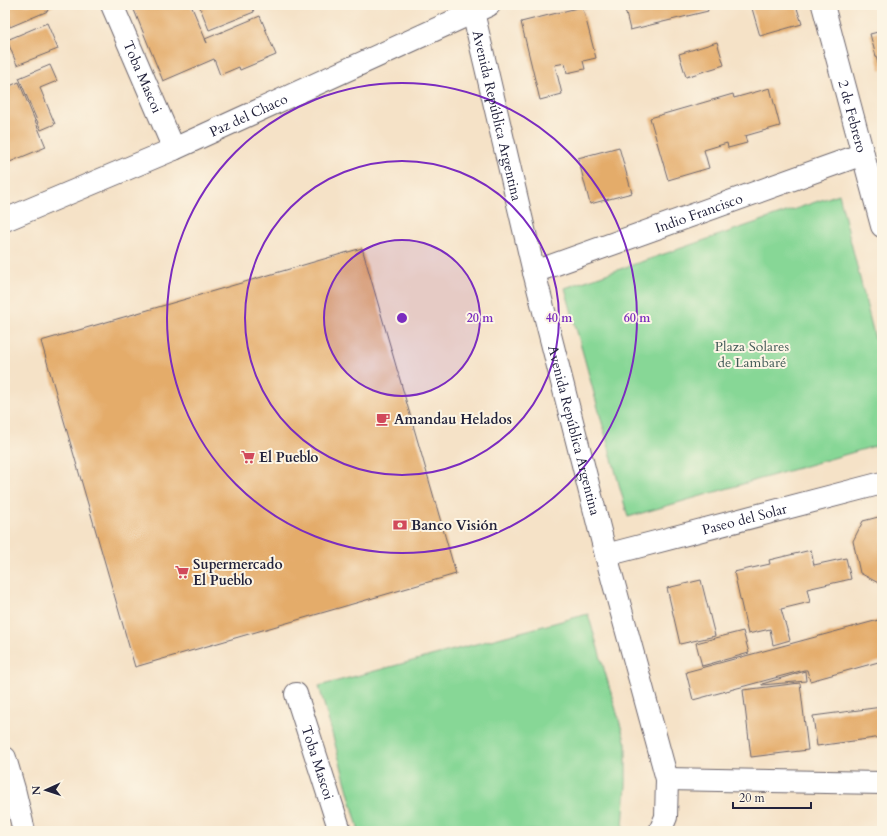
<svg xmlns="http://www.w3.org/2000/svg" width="887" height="836" viewBox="0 0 887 836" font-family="Cardo,serif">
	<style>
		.green { fill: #87d796; stroke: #547c68 }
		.building { fill: #e4ac6a }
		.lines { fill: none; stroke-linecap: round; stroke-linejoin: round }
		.minor-casing { stroke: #6c656c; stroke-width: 24 }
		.secondary-casing { stroke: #6c656c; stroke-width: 24 }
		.minor { stroke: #fff; stroke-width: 22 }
		.secondary { stroke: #fff; stroke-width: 22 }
		.ring { fill: none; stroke: #7b2cbf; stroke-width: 2 }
		.labels { text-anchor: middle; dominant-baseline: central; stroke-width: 4; stroke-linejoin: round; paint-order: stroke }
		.street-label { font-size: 14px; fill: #22223b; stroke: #fcf5e5 }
		.park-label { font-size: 14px; fill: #405856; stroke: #fcf5e5 }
		.poi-label { font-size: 14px; font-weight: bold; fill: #22223b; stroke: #fcf5e5; text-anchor: start }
		.centre { fill: #7b2cbf; stroke: #fcf5e5; stroke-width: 2 }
		.ring-label { font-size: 12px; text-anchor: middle; font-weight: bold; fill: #7b2cbf; stroke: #fcf5e5; stroke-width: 4; stroke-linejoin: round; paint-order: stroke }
	</style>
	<rect width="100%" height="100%" fill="#fcf5e5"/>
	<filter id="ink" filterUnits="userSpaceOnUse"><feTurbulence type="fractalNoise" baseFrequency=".025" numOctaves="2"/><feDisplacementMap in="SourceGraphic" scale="8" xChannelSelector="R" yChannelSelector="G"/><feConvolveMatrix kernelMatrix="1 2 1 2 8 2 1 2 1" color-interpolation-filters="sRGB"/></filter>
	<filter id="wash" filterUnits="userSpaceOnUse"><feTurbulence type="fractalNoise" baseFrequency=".012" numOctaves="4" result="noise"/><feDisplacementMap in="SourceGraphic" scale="16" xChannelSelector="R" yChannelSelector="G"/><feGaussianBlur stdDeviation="0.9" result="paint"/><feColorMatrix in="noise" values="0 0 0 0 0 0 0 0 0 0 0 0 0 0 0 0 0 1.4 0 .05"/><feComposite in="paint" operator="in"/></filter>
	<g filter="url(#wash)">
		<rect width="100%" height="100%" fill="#f5e2c7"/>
		<path class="green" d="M 839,194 L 882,367 L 882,444 L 628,517 L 565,288 Z
			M 588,614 L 626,744 L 626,785 L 623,827 L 622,831 L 359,831 L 319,686 Z"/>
		<g id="blocks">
			<path class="building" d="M 5,5 L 55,5 L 47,9 L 48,11 L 10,27 L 5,14 Z
				M 132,5 L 191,5 L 207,43 L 205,39 L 260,16 L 276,55 L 240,70 L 239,67 L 220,75 L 214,59 L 163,81 Z
				M 199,5 L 252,5 L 254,12 L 209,30 Z
				M 583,5 L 598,5 L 585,9 Z
				M 624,5 L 706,5 L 708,11 L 630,30 Z
				M 751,5 L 796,5 L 802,24 L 760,36 Z
				M 581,7 L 584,12 L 596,58 L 583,61 L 585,69 L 567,73 L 565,63 L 555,65 L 562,94 L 540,100 L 521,22 Z
				M 47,23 L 58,49 L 17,65 L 7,40 Z
				M 882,31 L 882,70 L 880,71 L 870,34 Z
				M 717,42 L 724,65 L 686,77 L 679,54 Z
				M 50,65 L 57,81 L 40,88 L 55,124 L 41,130 L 19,78 Z
				M 19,82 L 46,147 L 5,164 L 5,88 Z
				M 770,88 L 780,126 L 745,136 L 747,143 L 728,148 L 727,143 L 704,150 L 709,168 L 668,180 L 650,118 L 733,94 L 734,98 Z
				M 619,147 L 632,193 L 590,204 L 578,158 Z
				M 362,248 L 456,574 L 135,667 L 41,341 Z
				M 882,516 L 882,585 L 860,573 L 853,541 L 863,521 Z
				M 811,550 L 814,565 L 846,558 L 851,579 L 807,589 L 810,602 L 781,609 L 790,640 L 773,645 L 770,629 L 748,634 L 734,572 L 770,564 L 769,560 Z
				M 701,580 L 715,636 L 680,644 L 667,588 Z
				M 882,619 L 882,661 L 810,681 L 807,670 L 804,670 L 693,700 L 686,672 Z
				M 743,631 L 749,653 L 702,666 L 696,643 Z
				M 805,671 L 806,681 L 762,685 L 762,684 Z
				M 800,683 L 808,750 L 751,757 L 743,690 Z
				M 882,707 L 882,737 L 817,746 L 813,716 Z"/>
		</g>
	</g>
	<g filter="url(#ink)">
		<use href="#blocks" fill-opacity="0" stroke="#6c656c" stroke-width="1"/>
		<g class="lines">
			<defs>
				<g id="minor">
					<path id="s1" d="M 112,5 L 174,149"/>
					<path id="s2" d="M 823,5 L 882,226"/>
					<path id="s3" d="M 5,220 L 174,149 L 489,5"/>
					<path id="s4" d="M 534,272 L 863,154"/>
					<path id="s5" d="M 606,555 L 882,483"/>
					<path id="s6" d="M 296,694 L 340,831"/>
					<path d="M 667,779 L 882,783"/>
				</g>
				<g id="secondary">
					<path id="s7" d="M 470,5 L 473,12 L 534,272 L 606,555 L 667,779 L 666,817 L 660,831"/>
					<path d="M 5,758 L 14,789 L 24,831"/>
				</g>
			</defs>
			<use href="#minor" class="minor-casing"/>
			<use href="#secondary" class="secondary-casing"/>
			<use href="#minor" class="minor"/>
			<use href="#secondary" class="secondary"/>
		</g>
	</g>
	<circle cx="402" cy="318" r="78" fill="#7b2cbf" fill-opacity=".12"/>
	<g class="ring">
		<circle cx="402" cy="318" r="78"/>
		<circle cx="402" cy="318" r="157"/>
		<circle cx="402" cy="318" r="235"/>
	</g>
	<defs>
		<symbol id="cafe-bare" viewBox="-9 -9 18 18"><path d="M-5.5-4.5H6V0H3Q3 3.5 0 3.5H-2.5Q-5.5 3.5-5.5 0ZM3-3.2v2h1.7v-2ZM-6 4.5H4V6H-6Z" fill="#d1495b" stroke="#fcf5e5" stroke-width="2.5" paint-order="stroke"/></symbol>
		<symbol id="supermarket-bare" viewBox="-9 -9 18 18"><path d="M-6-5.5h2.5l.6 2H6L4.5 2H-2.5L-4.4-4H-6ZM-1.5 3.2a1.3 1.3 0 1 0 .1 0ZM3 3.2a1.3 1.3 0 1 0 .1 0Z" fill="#d1495b" stroke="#fcf5e5" stroke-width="2.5" paint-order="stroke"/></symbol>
		<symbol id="bank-bare" viewBox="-9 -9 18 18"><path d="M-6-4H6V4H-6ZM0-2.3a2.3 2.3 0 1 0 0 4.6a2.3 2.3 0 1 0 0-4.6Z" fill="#d1495b" stroke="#fcf5e5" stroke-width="2.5" paint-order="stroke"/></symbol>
	</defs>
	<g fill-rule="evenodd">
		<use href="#cafe-bare" x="373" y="409" width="20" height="20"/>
		<use href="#supermarket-bare" x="238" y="447" width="20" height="20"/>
		<use href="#bank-bare" x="390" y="515" width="20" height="20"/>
		<use href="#supermarket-bare" x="172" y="562" width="20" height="20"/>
	</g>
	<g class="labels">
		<g class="street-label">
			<text stroke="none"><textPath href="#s1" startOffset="78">Toba Mascoi</textPath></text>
			<text stroke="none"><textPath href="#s3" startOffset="265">Paz del Chaco</textPath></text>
			<text stroke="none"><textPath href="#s7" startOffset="114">Avenida República Argentina</textPath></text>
			<text stroke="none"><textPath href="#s2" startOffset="115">2 de Febrero</textPath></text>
			<text stroke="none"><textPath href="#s4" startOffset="175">Indio Francisco</textPath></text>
			<text stroke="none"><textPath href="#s7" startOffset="438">Avenida República Argentina</textPath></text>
			<text stroke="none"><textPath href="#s5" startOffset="143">Paseo del Solar</textPath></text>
			<text stroke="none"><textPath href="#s6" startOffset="72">Toba Mascoi</textPath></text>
		</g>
		<g class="park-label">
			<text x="752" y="346">Plaza Solares<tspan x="752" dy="16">de Lambaré</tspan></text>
		</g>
		<g class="poi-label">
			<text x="394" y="419">Amandau Helados</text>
			<text x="259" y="457">El Pueblo</text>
			<text x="411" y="525">Banco Visión</text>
			<text x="193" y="564">Supermercado<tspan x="193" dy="16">El Pueblo</tspan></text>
		</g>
	</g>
	<circle cx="402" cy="318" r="6" class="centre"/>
	<g class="ring-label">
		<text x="480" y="322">20 m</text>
		<text x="559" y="322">40 m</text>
		<text x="637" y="322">60 m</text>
	</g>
	<rect width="887" height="836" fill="none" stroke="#fcf5e5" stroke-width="20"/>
	<g transform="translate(46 790) rotate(267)" stroke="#fcf5e5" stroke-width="3" paint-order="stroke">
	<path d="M0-3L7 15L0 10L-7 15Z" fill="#22223b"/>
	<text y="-6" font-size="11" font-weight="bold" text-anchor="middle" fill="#22223b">N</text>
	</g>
	<path d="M733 802v6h78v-6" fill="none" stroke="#22223b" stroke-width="2"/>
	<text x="739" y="802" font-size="12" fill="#22223b" stroke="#fcf5e5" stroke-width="3" paint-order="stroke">20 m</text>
</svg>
